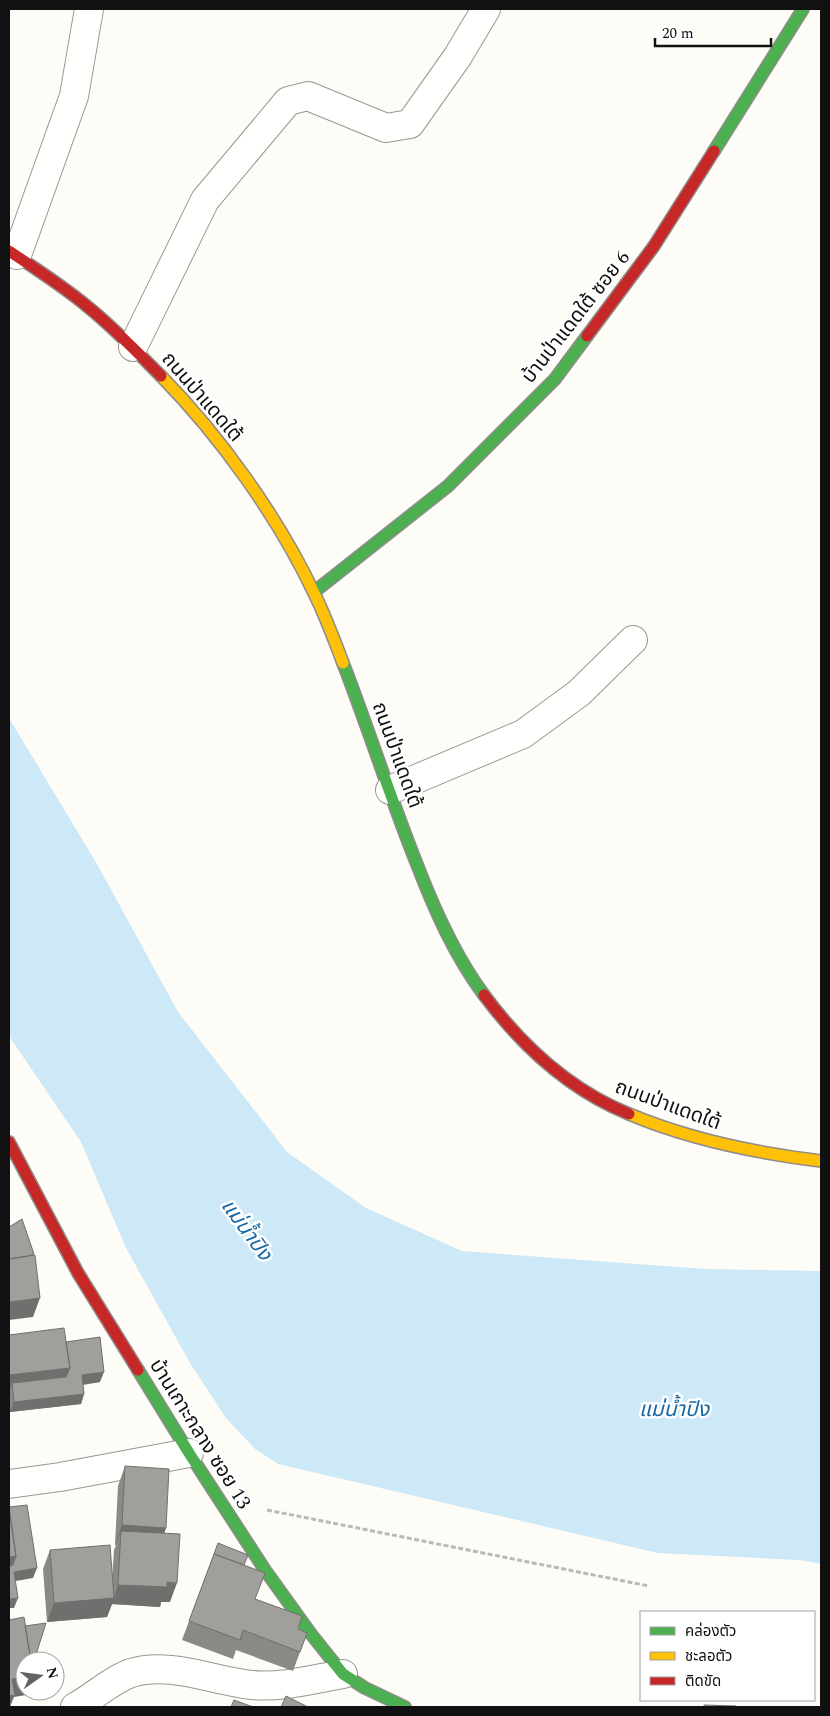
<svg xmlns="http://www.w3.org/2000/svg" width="830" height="1716" viewBox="0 0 830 1716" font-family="Spectral,'Noto Sans Thai',serif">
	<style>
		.water { fill: #cde8f7 }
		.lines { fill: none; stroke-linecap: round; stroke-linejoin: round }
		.street-casing { stroke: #979795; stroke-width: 30 }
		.fast-casing { stroke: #8e8d8b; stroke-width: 14 }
		.slow-casing { stroke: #8e8d8b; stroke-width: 14 }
		.jam-casing { stroke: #8e8d8b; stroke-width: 14 }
		.path { stroke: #b9b9b8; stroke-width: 3; stroke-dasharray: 5 2.5; stroke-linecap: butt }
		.street { stroke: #fffffe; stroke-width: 28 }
		.fast { stroke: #4caf50; stroke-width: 11 }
		.slow { stroke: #ffc107; stroke-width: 11 }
		.jam { stroke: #c62828; stroke-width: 11 }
		.wall { fill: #8a8986 }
		.shaded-wall { fill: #716f6d }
		.building { fill: #a19f9c; stroke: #716f6d }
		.labels { text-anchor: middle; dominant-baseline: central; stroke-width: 5; stroke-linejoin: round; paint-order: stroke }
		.street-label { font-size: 20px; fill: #111; stroke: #fff }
		.water-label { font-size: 21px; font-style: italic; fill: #1768a6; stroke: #fff }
	</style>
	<rect width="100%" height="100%" fill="#fdfcf7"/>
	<path class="water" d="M 9,718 L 97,864 L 178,1012 L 287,1152 L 366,1208 L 462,1251 L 705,1269 L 821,1271 L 821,1564 L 800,1560 L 658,1553 L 278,1464 L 255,1449 L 226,1418 L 190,1363 L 126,1248 L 81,1142 L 9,1036 Z"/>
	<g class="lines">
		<defs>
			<path id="street" d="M 17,255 L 74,96 L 89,9
				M 133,347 L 205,200 L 288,101 L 308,96 L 386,128 L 410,124 L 458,56 L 486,9
				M 390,790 L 523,734 L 579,693 L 633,640
				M 9,1484 L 60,1477 L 189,1453
				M 75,1707 C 94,1697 111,1680 131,1673 C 170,1661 213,1681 252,1685 C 282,1688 314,1679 343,1674"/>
			<path id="fast" d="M 714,151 L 803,9
				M 314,592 L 448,486 L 555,379 L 587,336
				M 343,663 C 369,730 391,800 418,867 C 435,911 455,956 484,995
				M 138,1370 L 189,1453 L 265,1570 L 311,1634 L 343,1674 L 365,1688 L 405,1707"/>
			<path id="slow" d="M 161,376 C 220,436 278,517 314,593 C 325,615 334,639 343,663
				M 629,1114 C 691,1140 755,1153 821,1161"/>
			<path id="jam" d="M 9,251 C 36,269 63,286 88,307 C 114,328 137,352 161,376
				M 587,336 L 654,246 L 714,151
				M 484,995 C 522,1046 570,1090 629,1114
				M 9,1142 L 78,1273 L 138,1370"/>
		</defs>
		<use href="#street" class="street-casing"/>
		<use href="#fast" class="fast-casing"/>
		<use href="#slow" class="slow-casing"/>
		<use href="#jam" class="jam-casing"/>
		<path class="path" d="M 267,1510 L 649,1586"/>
		<use href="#street" class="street"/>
		<use href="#fast" class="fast"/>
		<use href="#slow" class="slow"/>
		<use href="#jam" class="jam"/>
	</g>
	<path class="wall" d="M 9,1335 L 66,1342 L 100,1382 L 83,1385 L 84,1394 L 81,1404 L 10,1412 L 9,1399 Z
		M 125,1466 L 166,1528 L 164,1533 L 170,1602 L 161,1602 L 160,1607 L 112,1604 L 107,1617 L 47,1622 L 43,1569 L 50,1550 L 112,1580 L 114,1550 L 116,1545 L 115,1545 L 118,1486 Z
		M 218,1543 L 244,1565 L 255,1599 L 298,1629 L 307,1633 L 293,1671 L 236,1650 L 233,1659 L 182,1640 Z"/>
	<path class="shaded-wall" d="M 40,1298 L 33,1317 L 9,1320 L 9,1302 Z
		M 70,1368 L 63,1387 L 12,1383 L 9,1392 L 9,1375 Z
		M 104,1372 L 100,1382 L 79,1385 L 82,1375 Z
		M 84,1394 L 81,1404 L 10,1412 L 14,1402 Z
		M 122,1525 L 166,1528 L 159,1548 L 121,1531 L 115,1545 Z
		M 16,1556 L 9,1576 L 9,1557 Z
		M 37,1568 L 33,1578 L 10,1582 L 14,1572 Z
		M 167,1582 L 177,1583 L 170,1602 L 161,1602 L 160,1607 L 112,1604 L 107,1617 L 47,1622 L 54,1603 L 114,1598 L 118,1585 Z
		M 18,1598 L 14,1608 L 9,1608 L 9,1599 Z
		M 25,1677 L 25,1691 L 27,1691 L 26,1695 L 14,1697 L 10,1707 L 9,1707 L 9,1687 L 12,1679 Z"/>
	<path class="building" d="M 22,1219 L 34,1254 L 28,1256 L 9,1259 L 9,1227 Z
		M 35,1255 L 40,1298 L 9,1302 L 9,1259 Z
		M 64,1328 L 70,1368 L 9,1375 L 9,1335 Z
		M 100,1337 L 104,1372 L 82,1375 L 84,1394 L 14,1402 L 12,1383 L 66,1377 L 70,1368 L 66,1342 Z
		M 125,1466 L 169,1469 L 166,1528 L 122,1525 Z
		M 27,1505 L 37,1568 L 14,1572 L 18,1598 L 9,1599 L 9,1566 L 13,1565 L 16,1556 L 9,1507 Z
		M 9,1508 L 16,1556 L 9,1557 Z
		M 121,1531 L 180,1534 L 177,1583 L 167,1582 L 167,1587 L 118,1585 Z
		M 218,1543 L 248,1555 L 244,1565 L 214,1554 Z
		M 110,1545 L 114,1598 L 54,1603 L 50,1550 Z
		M 214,1554 L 265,1573 L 255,1599 L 302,1616 L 298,1629 L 307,1633 L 300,1652 L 243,1630 L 240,1640 L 189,1621 Z
		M 24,1617 L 31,1661 L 25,1661 L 25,1677 L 12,1679 L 15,1695 L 9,1696 L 9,1620 Z
		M 46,1623 L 34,1661 L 31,1661 L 25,1626 Z
		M 286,1696 L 308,1707 L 281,1707 Z
		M 234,1700 L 253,1707 L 231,1707 Z
		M 704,1705 L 736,1706 L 736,1707 L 704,1707 Z"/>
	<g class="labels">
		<g class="street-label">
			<text transform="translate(576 317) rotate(-52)">บ้านป่าแดดใต้ ซอย 6</text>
			<text transform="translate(202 397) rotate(49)">ถนนป่าแดดใต้</text>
			<text transform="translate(397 755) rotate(70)">ถนนป่าแดดใต้</text>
			<text transform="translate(668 1105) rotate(20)">ถนนป่าแดดใต้</text>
			<text transform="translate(200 1434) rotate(58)">บ้านเกาะกลาง ซอย 13</text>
		</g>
		<g class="water-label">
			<text transform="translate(246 1230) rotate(54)">แม่น้ำปิง</text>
			<text x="674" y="1410">แม่น้ำปิง</text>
		</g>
	</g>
	<rect width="830" height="1716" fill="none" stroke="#111111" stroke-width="20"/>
	<rect x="640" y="1611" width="175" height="90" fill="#ffffff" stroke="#a0a0a0"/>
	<rect x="650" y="1627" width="25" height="8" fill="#4caf50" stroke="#a0a0a0"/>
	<text x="685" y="1636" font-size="15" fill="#111111">คล่องตัว</text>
	<rect x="650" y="1652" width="25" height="8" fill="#ffc107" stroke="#a0a0a0"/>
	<text x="685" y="1661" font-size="15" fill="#111111">ชะลอตัว</text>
	<rect x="650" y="1677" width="25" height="8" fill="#c62828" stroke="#a0a0a0"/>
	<text x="685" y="1686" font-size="15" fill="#111111">ติดขัด</text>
	<g transform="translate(40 1676) rotate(76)"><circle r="24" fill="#ffffff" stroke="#a0a0a0"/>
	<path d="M0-4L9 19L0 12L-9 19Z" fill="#646362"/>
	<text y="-8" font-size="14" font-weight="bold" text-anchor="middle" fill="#111111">N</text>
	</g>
	<path d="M655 38v8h116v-8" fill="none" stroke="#111111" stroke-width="2.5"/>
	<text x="662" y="38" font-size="15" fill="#111111" stroke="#ffffff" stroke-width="4" paint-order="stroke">20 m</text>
</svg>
